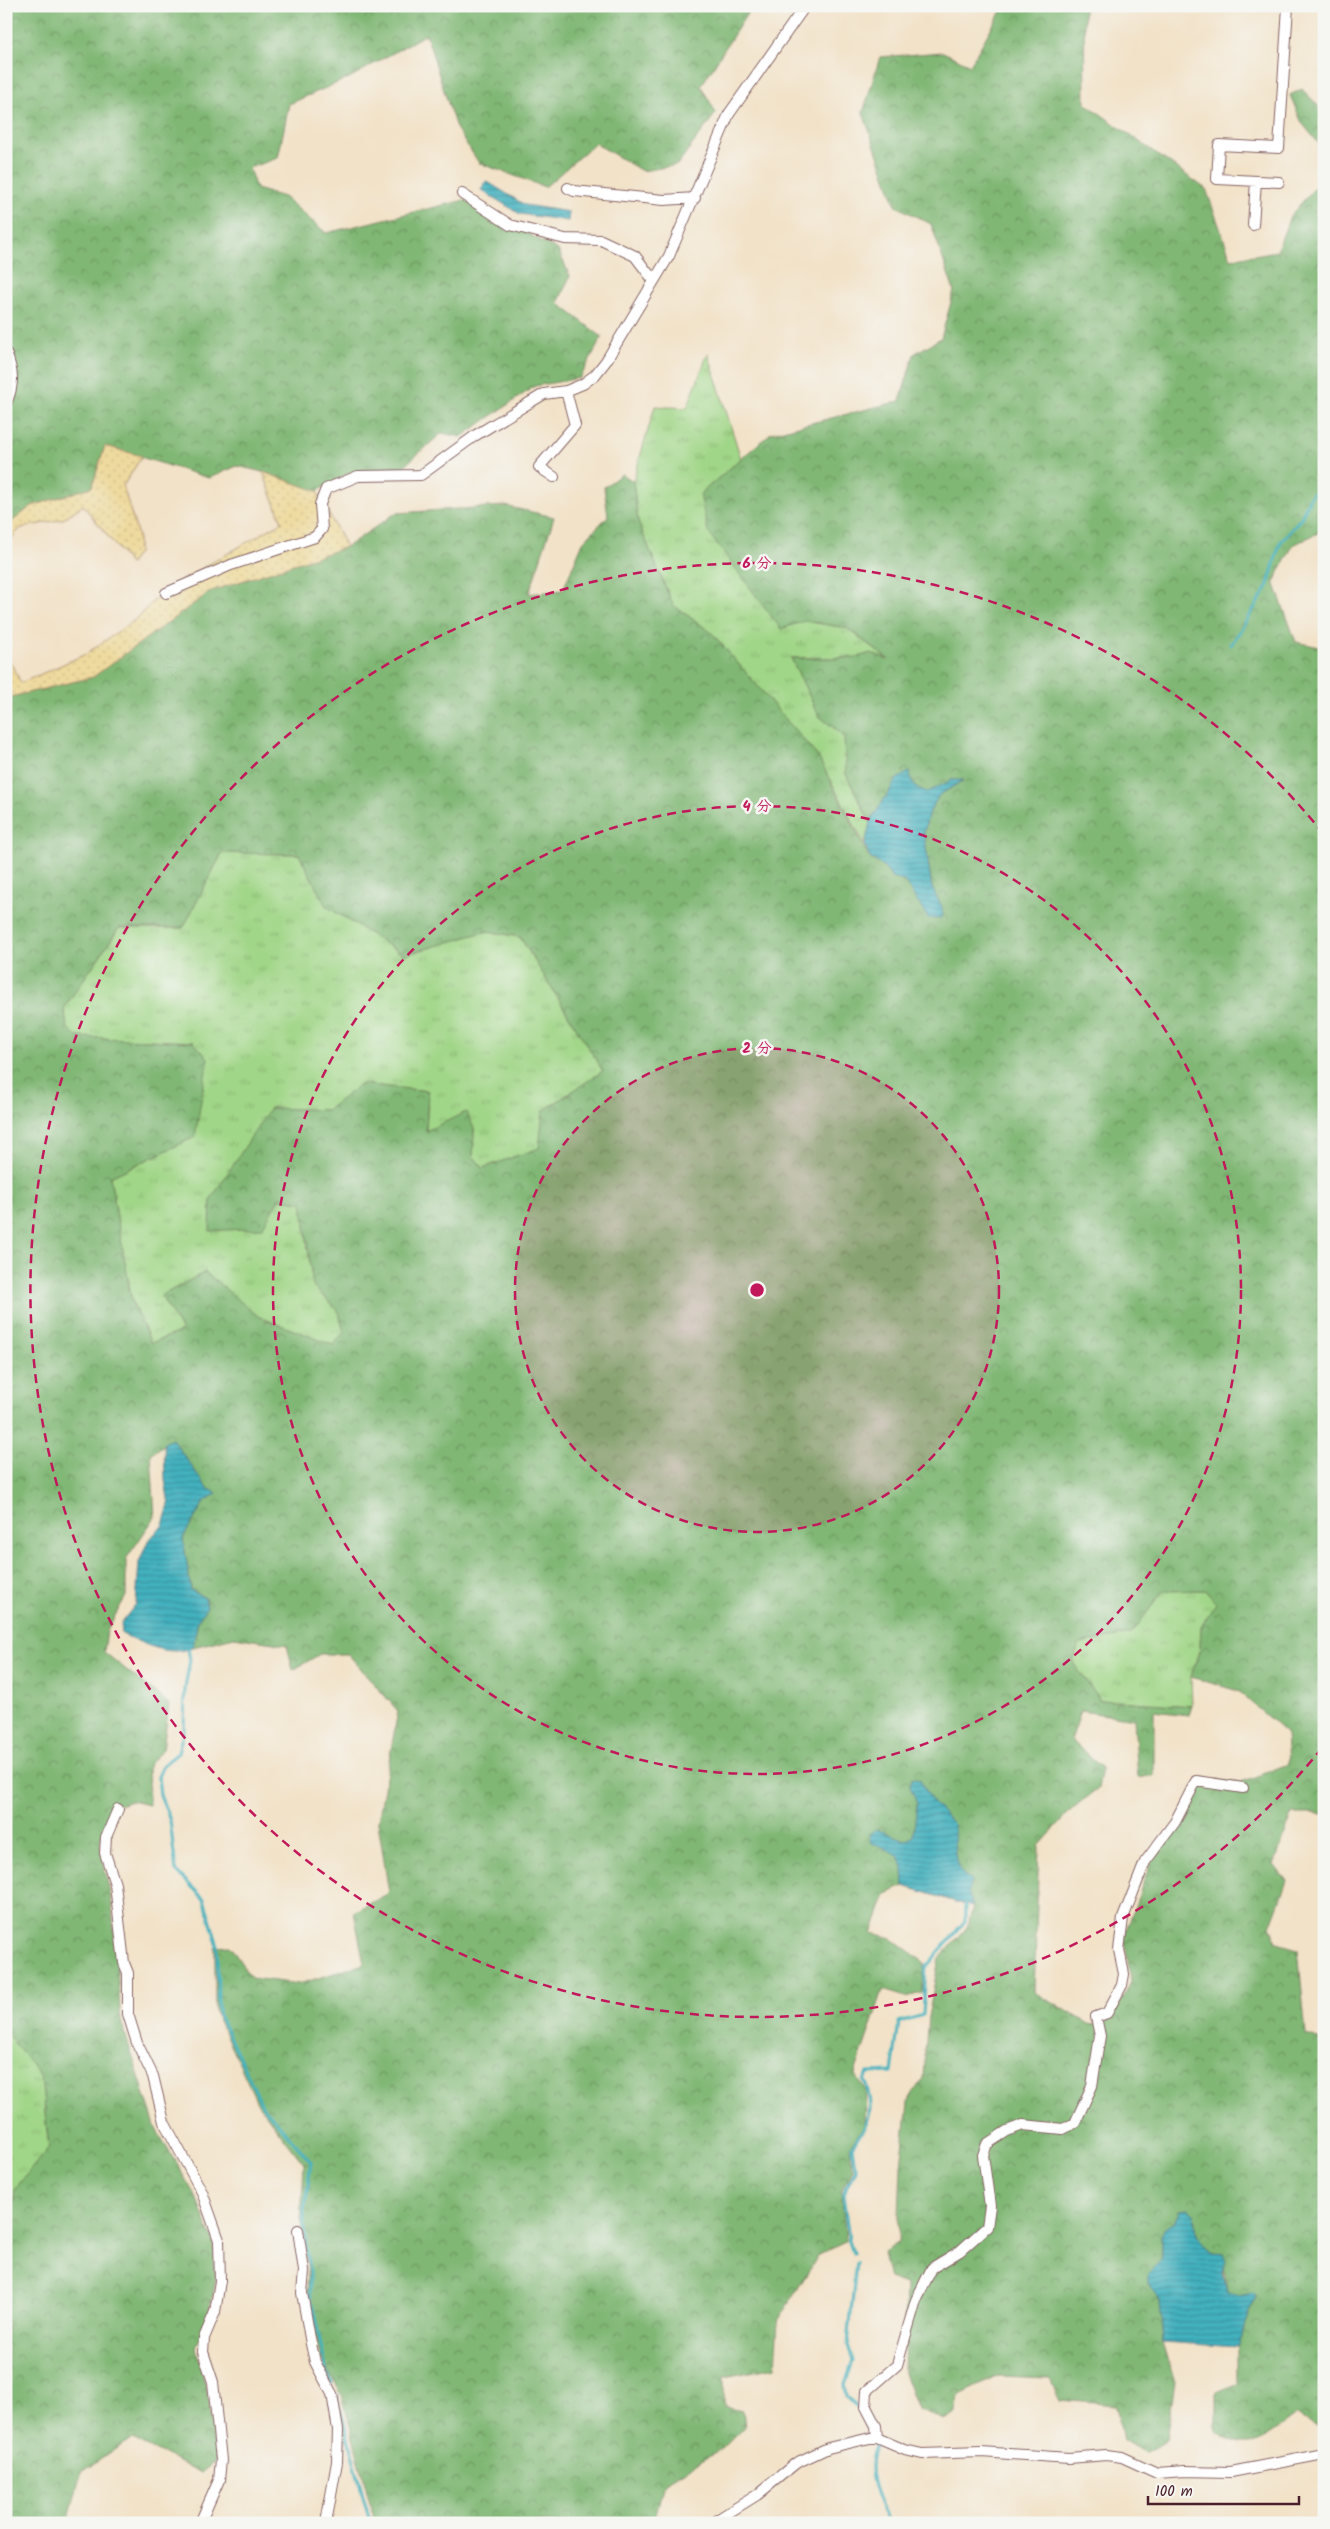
<svg xmlns="http://www.w3.org/2000/svg" width="1330" height="2529" viewBox="0 0 1330 2529" font-family="Kalam,'Klee One',sans-serif">
	<style>
		.grass { fill: url(#grass-tufts); stroke: #757a59 }
		.forest { fill: url(#forest-crowns); stroke: #656b50; fill-rule: evenodd }
		.sand { fill: url(#sand-dots); stroke: #9c7c64 }
		.water { fill: url(#water-rules); stroke: #466874 }
		.lines { fill: none; stroke-linecap: round; stroke-linejoin: round }
		.stream { stroke: #42b1be; stroke-width: 3 }
		.street-casing { stroke: #856362; stroke-width: 12 }
		.street { stroke: #fff; stroke-width: 10 }
		.ring { fill: none; stroke: #c2185b; stroke-width: 2.5; stroke-dasharray: 9 6 }
		.centre { fill: #c2185b; stroke: #f6f6f2; stroke-width: 2.5 }
		.ring-label { font-size: 15px; text-anchor: middle; font-weight: bold; fill: #c2185b; stroke: #f6f6f2; stroke-width: 5; stroke-linejoin: round; paint-order: stroke }
	</style>
	<defs>
		<pattern id="grass-tufts" width="24" height="20" patternUnits="userSpaceOnUse" patternTransform="scale(1.25)"><rect width="24" height="20" fill="#a0d687"/><path d="M3 7l-1-3M5 7V3M7 7l1-3M15 17l-1-3M17 17v-4M19 17l1-3" fill="none" stroke="#8bb775"/></pattern>
		<pattern id="forest-crowns" width="20" height="18" patternUnits="userSpaceOnUse" patternTransform="scale(1.25)"><rect width="20" height="18" fill="#80b774"/><path d="M2 6a3 3 0 1 1 6 0M12 15a3 3 0 1 1 6 0" fill="none" stroke="#6b945f"/></pattern>
		<pattern id="sand-dots" width="8" height="8" patternUnits="userSpaceOnUse" patternTransform="scale(1.25)"><rect width="8" height="8" fill="#eeda9e"/><path d="M2 2h.1M6 6h.1" fill="none" stroke="#cebb88" stroke-width="1.8" stroke-linecap="round"/></pattern>
		<pattern id="water-rules" width="6" height="5" patternUnits="userSpaceOnUse" patternTransform="scale(1.25)"><rect width="6" height="5" fill="#42b1be"/><path d="M0 2.5h6" fill="none" stroke="#398f9b"/></pattern>
	</defs>
	<rect width="100%" height="100%" fill="#f6f6f2"/>
	<filter id="ink" filterUnits="userSpaceOnUse"><feTurbulence type="fractalNoise" baseFrequency=".02" numOctaves="2"/><feDisplacementMap in="SourceGraphic" scale="10" xChannelSelector="R" yChannelSelector="G"/><feConvolveMatrix kernelMatrix="1 2 1 2 8 2 1 2 1" color-interpolation-filters="sRGB"/></filter>
	<filter id="wash" filterUnits="userSpaceOnUse"><feTurbulence type="fractalNoise" baseFrequency=".0096" numOctaves="4" result="noise"/><feDisplacementMap in="SourceGraphic" scale="20" xChannelSelector="R" yChannelSelector="G"/><feGaussianBlur stdDeviation="1.12" result="paint"/><feColorMatrix in="noise" values="0 0 0 0 0 0 0 0 0 0 0 0 0 0 0 0 0 1.4 0 .05"/><feComposite in="paint" operator="in"/></filter>
	<g filter="url(#wash)">
		<rect width="100%" height="100%" fill="#f2e2c8"/>
		<path class="grass" d="M 708,353 L 741,459 L 700,494 L 805,621 L 847,628 L 891,662 L 871,653 L 855,658 L 791,658 L 819,716 L 844,736 L 846,774 L 870,822 L 865,845 L 818,757 L 712,633 L 673,605 L 638,522 L 633,481 L 655,406 L 687,408 Z
			M 222,853 L 299,854 L 326,906 L 404,955 L 487,931 L 520,937 L 603,1071 L 543,1111 L 540,1148 L 483,1168 L 473,1156 L 474,1128 L 426,1131 L 428,1091 L 361,1084 L 328,1110 L 270,1108 L 279,1199 L 302,1202 L 313,1286 L 338,1310 L 344,1333 L 333,1345 L 259,1317 L 205,1272 L 161,1296 L 182,1331 L 151,1343 L 132,1302 L 110,1177 L 195,1137 L 193,1042 L 77,1037 L 67,1027 L 64,1008 L 119,928 L 183,928 Z
			M 1205,1590 L 1216,1603 L 1201,1626 L 1200,1648 L 1191,1677 L 1192,1706 L 1100,1700 L 1073,1663 L 1079,1644 L 1131,1634 L 1163,1591 Z
			M 6,2032 L 41,2077 L 49,2148 L 15,2189 L 6,2259 Z"/>
		<path class="forest" d="M 6,6 L 752,6 L 701,86 L 716,113 L 677,165 L 642,171 L 595,143 L 545,187 L 479,163 L 456,128 L 426,34 L 351,77 L 289,104 L 278,158 L 249,168 L 256,189 L 284,197 L 326,233 L 465,200 L 558,250 L 570,276 L 558,303 L 602,337 L 580,378 L 535,386 L 461,437 L 442,433 L 396,473 L 351,472 L 317,491 L 263,472 L 237,466 L 209,478 L 105,446 L 92,487 L 32,506 L 6,526 Z
			M 1004,6 L 1084,6 L 1085,103 L 1206,189 L 1231,259 L 1277,251 L 1290,216 L 1319,183 L 1324,162 L 1324,207 L 1315,211 L 1324,245 L 1324,530 L 1293,545 L 1274,582 L 1296,642 L 1324,648 L 1324,1814 L 1292,1814 L 1274,1865 L 1287,1881 L 1270,1926 L 1277,1943 L 1298,1949 L 1306,2035 L 1324,2041 L 1324,2430 L 1298,2414 C 1266,2437 1254,2456 1216,2432 L 1216,2392 L 1237,2383 L 1237,2347 L 1256,2297 L 1253,2293 L 1239,2296 L 1227,2293 L 1223,2254 L 1211,2253 L 1197,2235 L 1194,2213 L 1180,2209 L 1174,2223 L 1161,2235 L 1161,2261 L 1149,2283 L 1160,2300 L 1163,2342 L 1175,2382 L 1166,2440 L 1145,2453 L 1123,2440 L 1116,2405 L 1060,2400 L 1050,2378 L 998,2376 L 957,2396 L 956,2413 L 943,2420 L 918,2410 L 904,2373 L 906,2285 L 889,2279 L 883,2253 L 898,2243 L 901,2166 L 908,2103 L 923,2077 L 928,2017 L 939,1959 L 968,1925 L 973,1907 L 904,1886 L 886,1894 L 872,1933 L 891,1938 L 925,1963 L 922,1993 L 906,1997 L 883,1990 L 855,2073 L 866,2091 L 865,2125 L 850,2146 L 852,2170 L 841,2192 L 846,2241 L 819,2254 L 778,2321 L 775,2367 L 724,2377 L 724,2407 L 742,2411 L 744,2427 L 721,2450 L 664,2482 L 654,2523 L 375,2523 L 342,2395 L 320,2357 L 307,2293 L 308,2272 L 301,2223 L 304,2164 L 258,2104 L 215,2012 L 215,1947 L 230,1946 L 251,1978 L 299,1984 L 364,1964 L 354,1912 L 389,1893 L 378,1822 L 398,1711 L 348,1654 L 320,1654 L 293,1670 L 287,1645 L 234,1637 L 193,1647 L 198,1620 L 207,1606 L 205,1598 L 191,1590 L 183,1538 L 204,1502 L 207,1488 L 172,1439 L 151,1454 L 155,1517 L 126,1559 L 126,1596 L 107,1630 L 104,1652 L 169,1704 L 163,1749 L 148,1765 L 149,1805 L 131,1801 L 110,1808 L 100,1844 L 112,1904 L 121,2021 L 156,2129 L 196,2197 L 213,2241 L 216,2279 L 210,2312 L 196,2348 L 209,2400 L 216,2462 L 201,2473 L 132,2439 L 81,2472 L 68,2523 L 8,2523 L 6,2259 L 15,2189 L 49,2147 L 41,2077 L 6,2032 L 6,698 L 93,677 L 211,591 L 346,547 L 396,513 L 505,506 L 554,517 L 529,594 L 563,590 L 583,542 L 608,516 L 604,487 L 622,474 L 633,481 L 638,522 L 673,605 L 712,633 L 818,757 L 870,858 L 883,866 L 892,878 L 904,881 L 928,918 L 942,907 L 932,888 L 924,833 L 928,815 L 939,795 L 963,781 L 952,780 L 927,792 L 915,787 L 909,773 L 897,779 L 870,822 L 846,774 L 844,736 L 819,716 L 791,658 L 855,658 L 871,653 L 889,660 L 847,628 L 805,621 L 781,629 L 708,532 L 700,494 L 771,433 L 900,401 L 914,354 L 941,338 L 954,291 L 931,224 L 896,206 L 863,113 L 880,57 L 943,52 L 970,65 ZM 222,853 L 299,854 L 326,906 L 404,955 L 487,931 L 520,937 L 603,1071 L 543,1111 L 539,1148 L 483,1168 L 473,1156 L 474,1128 L 466,1112 L 426,1131 L 428,1091 L 361,1084 L 327,1110 L 270,1108 L 211,1199 L 210,1231 L 262,1228 L 279,1199 L 302,1202 L 313,1286 L 338,1310 L 344,1332 L 333,1345 L 259,1317 L 205,1272 L 161,1296 L 182,1331 L 151,1343 L 132,1302 L 110,1177 L 195,1137 L 208,1058 L 193,1042 L 77,1037 L 67,1027 L 64,1008 L 119,928 L 183,928 ZM 1205,1590 L 1216,1603 L 1201,1626 L 1200,1648 L 1191,1677 L 1238,1691 L 1286,1733 L 1288,1764 L 1239,1783 L 1204,1778 L 1149,1867 L 1124,1936 L 1131,1980 L 1112,2019 L 1091,2025 L 1034,1992 L 1039,1846 L 1073,1808 L 1098,1789 L 1102,1768 L 1071,1740 L 1081,1711 L 1134,1719 L 1138,1778 L 1154,1775 L 1154,1711 L 1189,1715 L 1192,1706 L 1100,1700 L 1073,1663 L 1079,1644 L 1131,1634 L 1163,1591 Z
			M 1302,89 L 1324,112 L 1324,150 L 1302,123 L 1290,95 Z"/>
		<path class="sand" d="M 105,446 L 142,456 L 123,486 L 138,536 L 138,553 L 130,564 L 83,505 L 63,519 L 21,528 L 6,544 L 6,526 L 32,506 L 92,487 Z
			M 263,472 L 317,491 L 346,547 L 211,591 L 93,677 L 6,698 L 6,654 L 21,683 L 86,654 L 136,619 L 163,591 L 282,522 Z"/>
		<path class="water" d="M 486,181 L 525,205 L 569,212 L 568,221 L 520,214 L 481,190 Z
			M 909,772 L 915,787 L 927,792 L 952,780 L 964,780 L 939,795 L 928,815 L 924,833 L 932,888 L 942,907 L 943,916 L 939,919 L 928,918 L 904,881 L 892,878 L 883,866 L 870,858 L 865,845 L 870,822 L 897,779 Z
			M 172,1439 L 207,1488 L 217,1493 L 204,1502 L 183,1538 L 191,1590 L 205,1598 L 207,1607 L 198,1620 L 193,1647 C 170,1658 144,1644 122,1634 L 121,1623 L 136,1604 L 139,1562 L 148,1541 L 163,1525 L 169,1505 L 165,1480 L 164,1443 Z
			M 912,1778 L 920,1780 L 933,1803 L 954,1824 C 955,1844 951,1870 971,1881 L 968,1892 L 973,1907 L 904,1886 C 903,1851 900,1856 870,1842 L 869,1834 L 876,1829 L 905,1840 L 913,1837 L 917,1804 L 910,1786 Z
			M 1188,2208 L 1194,2213 L 1197,2235 L 1211,2253 L 1223,2254 L 1226,2261 L 1223,2272 L 1227,2293 L 1239,2296 L 1253,2293 L 1256,2297 L 1237,2347 L 1163,2342 L 1160,2300 L 1149,2283 L 1149,2274 L 1161,2260 L 1161,2235 L 1164,2228 L 1174,2223 L 1180,2209 Z"/>
		<g class="lines">
			<path class="stream" d="M 1231,645 L 1267,588 L 1280,543 L 1301,518 L 1310,497 L 1324,482
				M 188,1649 L 190,1660 L 185,1688 L 184,1729 L 178,1753 L 163,1765 L 158,1777 L 160,1795 L 170,1820 L 176,1871 L 204,1899 L 217,1943 L 218,2013 L 262,2105 L 311,2162 L 303,2225 L 310,2270 L 310,2294 L 326,2369 L 332,2384
				M 853,2253 L 849,2241 L 843,2194 L 855,2170 L 852,2146 C 869,2124 876,2108 864,2080 L 868,2073 L 892,2072 L 899,2022 L 923,2015 L 926,1967 L 965,1921 L 965,1905
				M 856,2262 L 848,2345 L 853,2361 L 845,2385 L 847,2397 L 867,2418
				M 337,2396 L 370,2523
				M 876,2445 C 863,2471 878,2499 889,2523"/>
		</g>
	</g>
	<g filter="url(#ink)">
		<g class="lines">
			<defs>
				<path id="street" d="M 1279,182 L 1217,179 L 1219,145 L 1279,148 L 1288,6
					M 568,188 L 574,191 L 664,200 L 695,198
					M 462,194 L 510,225 L 565,239 L 601,240 L 635,256 L 654,281
					M 1253,225 L 1256,181
					M 6,353 C 13,371 15,384 6,403
					M 554,477 L 539,467 L 575,425 L 566,391
					M 166,593 L 231,565 L 315,537 L 322,529 L 320,504 L 326,489 L 358,476 L 421,475 L 476,435 L 544,394 L 566,391 L 583,384 L 595,375 L 606,361 L 669,256 L 729,114 L 805,6
					M 118,1809 L 106,1837 L 105,1853 L 115,1884 L 124,1963 L 128,1973 L 128,2014 L 137,2043 L 153,2076 L 164,2122 L 202,2192 L 219,2240 L 220,2281 L 215,2312 L 204,2338 L 203,2352 L 213,2382 L 221,2460 L 219,2480 L 200,2523
					M 298,2230 L 304,2271 L 302,2293 L 311,2344 L 315,2362 L 332,2394 L 338,2430 L 337,2462 L 326,2523
					M 877,2438 L 876,2426 L 866,2407 L 867,2391 L 897,2365 L 916,2300 L 932,2268 L 960,2251 L 987,2227 L 990,2206 L 983,2155 L 987,2144 L 1007,2131 L 1023,2125 L 1063,2129 L 1075,2123 L 1092,2086 L 1100,2036 L 1096,2017 L 1107,2013 L 1122,1985 L 1124,1974 L 1119,1950 L 1123,1918 L 1145,1862 L 1175,1822 L 1196,1781 L 1243,1788
					M 712,2523 L 757,2495 L 796,2463 L 828,2448 L 870,2438 L 877,2438 L 905,2450 L 922,2454 L 981,2452 L 1069,2458 L 1106,2455 L 1122,2457 L 1157,2473 L 1185,2471 L 1231,2472 L 1324,2454"/>
			</defs>
			<use href="#street" class="street-casing"/>
			<use href="#street" class="street"/>
		</g>
	</g>
	<circle cx="757" cy="1290" r="242" fill="#c2185b" fill-opacity=".12"/>
	<g class="ring">
		<circle cx="757" cy="1290" r="242"/>
		<circle cx="757" cy="1290" r="484"/>
		<path d="M1322 1748A727 727 0 1 1 1322 832"/>
	</g>
	<circle cx="757" cy="1290" r="8" class="centre"/>
	<g class="ring-label">
		<text x="757" y="568">6 分</text>
		<text x="757" y="811">4 分</text>
		<text x="757" y="1053">2 分</text>
	</g>
	<rect width="1330" height="2529" fill="none" stroke="#f6f6f2" stroke-width="25"/>
	<path d="M1148 2496v8h151v-8" fill="none" stroke="#4a1f2b" stroke-width="2.5"/>
	<text x="1155" y="2496" font-size="15" fill="#4a1f2b" stroke="#f6f6f2" stroke-width="4" paint-order="stroke">100 m</text>
</svg>
